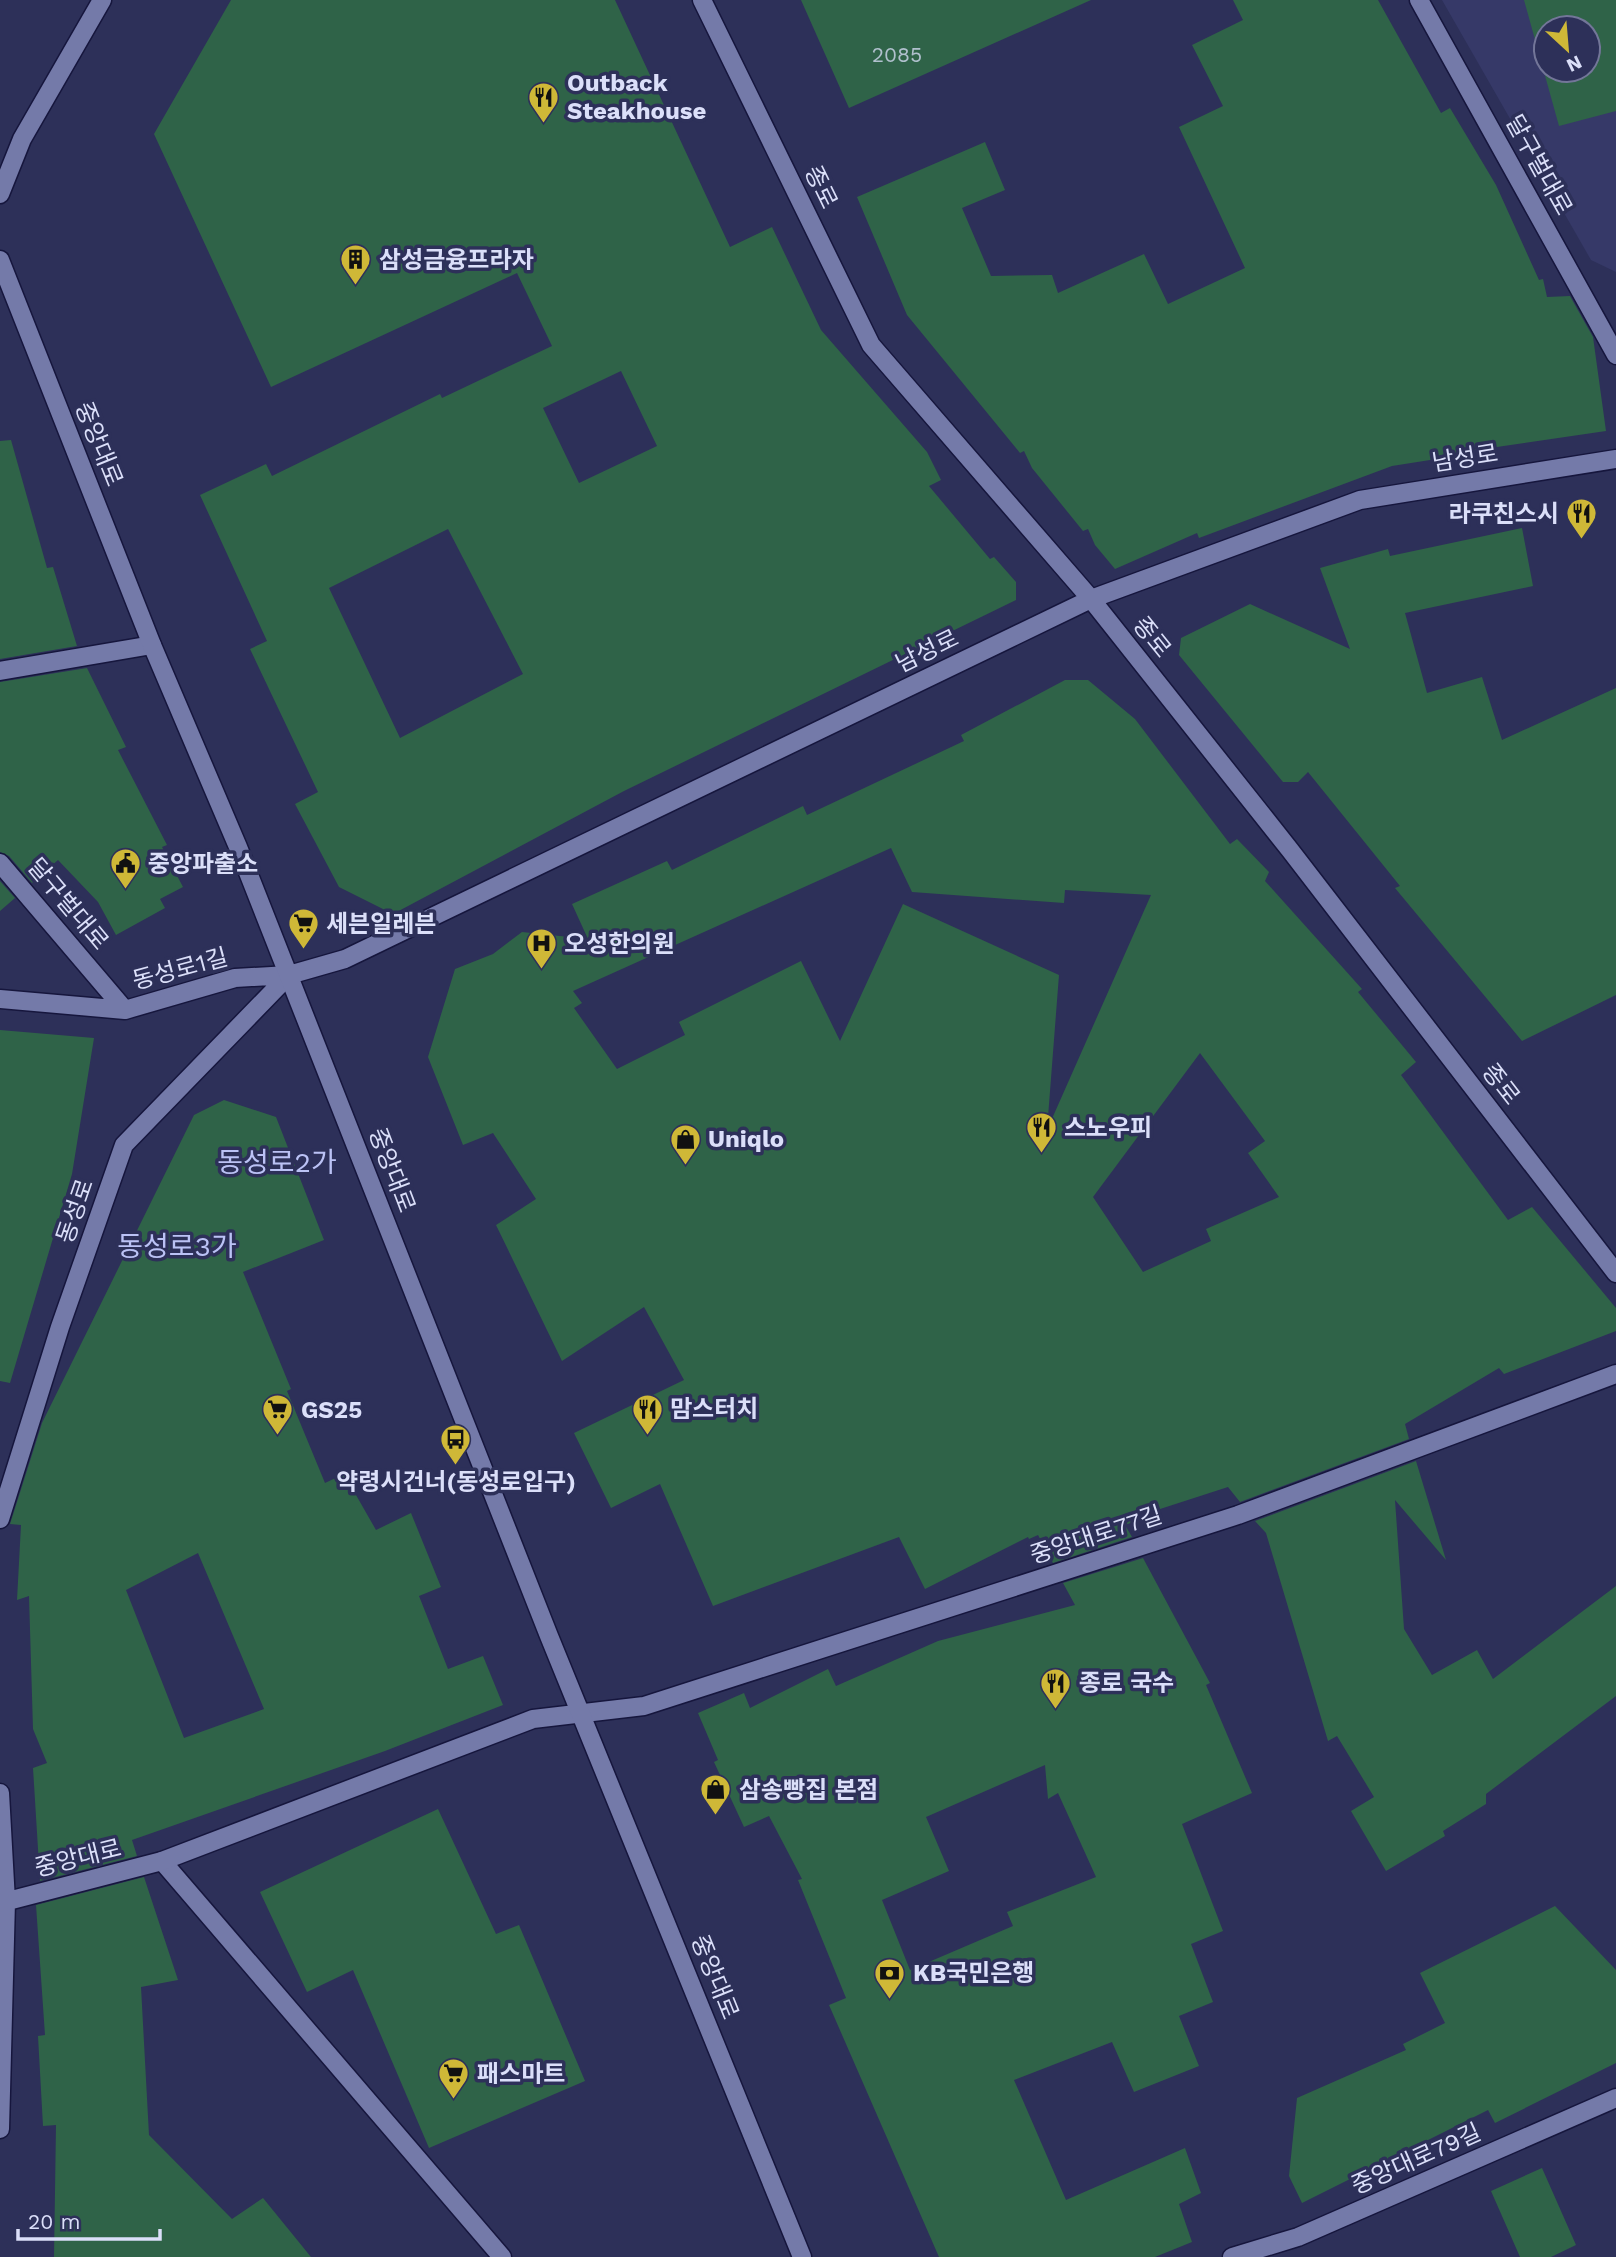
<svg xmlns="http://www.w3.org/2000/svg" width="1616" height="2257" viewBox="0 0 1616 2257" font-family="'Work Sans','Noto Sans KR',sans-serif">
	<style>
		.built { fill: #363968; fill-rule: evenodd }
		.building { fill: #2f6348; fill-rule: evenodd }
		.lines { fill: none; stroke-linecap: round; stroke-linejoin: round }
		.lane-casing { stroke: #16163d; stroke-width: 21 }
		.street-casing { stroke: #16163d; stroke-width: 21 }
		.secondary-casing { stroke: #16163d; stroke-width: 21 }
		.lane { stroke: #747aa9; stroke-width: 18 }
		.street { stroke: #747aa9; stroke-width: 18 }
		.secondary { stroke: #747aa9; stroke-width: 18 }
		.labels { text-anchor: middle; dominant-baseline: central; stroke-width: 7; stroke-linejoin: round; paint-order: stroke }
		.number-label { font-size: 21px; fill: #b0c0cd }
		.poi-label { font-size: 24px; font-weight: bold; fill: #dbdff9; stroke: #2d3059; text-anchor: start }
		.street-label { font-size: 24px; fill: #dbdff9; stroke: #2d3059 }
		.quarter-label { font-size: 28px; fill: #bbc2f5; stroke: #2d3059 }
	</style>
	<rect width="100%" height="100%" fill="#2d3059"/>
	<path class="built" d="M 1442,0 L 1616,0 L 1616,272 L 1591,260 ZM 1546,28 L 1588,28 L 1588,70 L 1546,70 Z"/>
	<path class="building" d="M 231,0 L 615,0 L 730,247 L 772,227 L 821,330 L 927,452 L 941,480 L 929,486 L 990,559 L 994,557 L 1016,582 L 1016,600 L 624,791 L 393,914 L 339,887 L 295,804 L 318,792 L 250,649 L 267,641 L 200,495 L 266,464 L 272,476 L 440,394 L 442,398 L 552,346 L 517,273 L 271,387 L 154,134 ZM 621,371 L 657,446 L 579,483 L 543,408 ZM 448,529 L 523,674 L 400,738 L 329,588 Z
		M 801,0 L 1091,0 L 849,108 Z
		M 1233,0 L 1378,0 L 1441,113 L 1450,108 L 1496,185 L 1539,280 L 1543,279 L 1547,297 L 1570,296 L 1593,337 L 1606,431 L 1449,454 L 1449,457 L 1392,466 L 1199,538 L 1197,533 L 1115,569 L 1095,545 L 1088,529 L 1083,531 L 1032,468 L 1024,451 L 1020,453 L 907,315 L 857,197 L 985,142 L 1005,190 L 962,208 L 991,276 L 1052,275 L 1058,293 L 1144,254 L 1168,304 L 1245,268 L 1179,127 L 1223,106 L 1192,45 L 1243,20 Z
		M 1524,0 L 1616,0 L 1616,111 L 1559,126 ZM 1546,28 L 1588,28 L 1588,70 L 1546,70 Z
		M 11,440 L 47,568 L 53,567 L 77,646 L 0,659 L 0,441 Z
		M 1522,528 L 1533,586 L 1405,613 L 1427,693 L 1482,677 L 1502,740 L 1616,688 L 1616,995 L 1522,1041 L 1395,888 L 1400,886 L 1308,772 L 1298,782 L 1283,782 L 1179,655 L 1181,638 L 1250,604 L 1350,649 L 1320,568 L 1388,549 L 1390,556 Z
		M 87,668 L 126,747 L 118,750 L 167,845 L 162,847 L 183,887 L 160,899 L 165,908 L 116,935 L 98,902 L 58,860 L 32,883 L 9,856 L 0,852 L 0,682 Z
		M 1065,680 L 1088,680 L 1135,719 L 1230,844 L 1237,839 L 1269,872 L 1265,881 L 1362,989 L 1358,992 L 1416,1062 L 1401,1075 L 1508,1220 L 1532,1207 L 1616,1308 L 1616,1331 L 1504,1374 L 1499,1368 L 1405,1424 L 1409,1439 L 1240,1502 L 1228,1487 L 1157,1510 L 1158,1513 L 1125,1525 L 1132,1537 L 1053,1563 L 1038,1535 L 1029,1539 L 1028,1537 L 925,1589 L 899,1537 L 713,1606 L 660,1484 L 611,1508 L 574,1433 L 684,1380 L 644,1307 L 562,1361 L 496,1225 L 536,1199 L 493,1133 L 463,1145 L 428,1057 L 455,969 L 493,954 L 522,932 L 588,939 L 572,904 L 667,861 L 672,870 L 803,806 L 807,815 L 964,741 L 961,735 ZM 891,848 L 912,892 L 1064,903 L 1065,890 L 1151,895 L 1047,1130 L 1059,975 L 903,904 L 840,1041 L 801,961 L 679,1022 L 685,1035 L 617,1069 L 574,1008 L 582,1003 L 573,991 ZM 1200,1053 L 1265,1141 L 1248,1153 L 1279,1197 L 1206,1229 L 1211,1241 L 1143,1272 L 1093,1197 Z
		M 0,881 L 15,898 L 0,911 Z
		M 0,1030 L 94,1038 L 72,1174 L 10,1383 L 0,1381 Z
		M 224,1100 L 276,1117 L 324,1240 L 243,1272 L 291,1389 L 287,1391 L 325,1483 L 344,1474 L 376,1530 L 411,1513 L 441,1587 L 419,1596 L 448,1669 L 483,1656 L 503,1705 L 385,1751 L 132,1840 L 137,1856 L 40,1881 L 33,1768 L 47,1763 L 33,1729 L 29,1596 L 17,1600 L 21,1525 L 10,1524 L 42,1423 L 194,1115 ZM 198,1553 L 264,1709 L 184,1738 L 126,1590 Z
		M 1416,1461 L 1446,1560 L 1395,1500 L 1404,1629 L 1432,1675 L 1477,1650 L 1493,1679 L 1616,1586 L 1616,1696 L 1486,1794 L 1486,1804 L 1443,1831 L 1445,1836 L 1386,1871 L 1351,1811 L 1374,1797 L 1337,1736 L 1328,1741 L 1266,1533 L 1255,1521 Z
		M 1143,1558 L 1210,1683 L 1206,1685 L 1252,1793 L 1182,1824 L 1223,1931 L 1191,1944 L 1213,2002 L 1179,2016 L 1199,2066 L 1134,2092 L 1112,2042 L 1014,2080 L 1066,2200 L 1185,2148 L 1201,2193 L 1179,2204 L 1192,2242 L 1155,2257 L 939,2257 L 829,2005 L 846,1998 L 798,1880 L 802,1879 L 769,1816 L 744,1827 L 714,1762 L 718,1760 L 698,1713 L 744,1693 L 750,1708 L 828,1669 L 836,1686 L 938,1641 L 1075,1605 L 1063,1583 ZM 1045,1765 L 1048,1799 L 1058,1793 L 1096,1877 L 1007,1912 L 1013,1926 L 910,1970 L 882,1900 L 949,1871 L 926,1817 Z
		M 438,1809 L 496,1934 L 519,1925 L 585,2081 L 429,2148 L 353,1970 L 307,1992 L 260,1892 Z
		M 144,1877 L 178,1980 L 141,1987 L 149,2135 L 232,2219 L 263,2198 L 311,2257 L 54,2257 L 56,2125 L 43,2126 L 38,2036 L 45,2035 L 36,1905 Z
		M 1555,1906 L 1616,1970 L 1616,2063 L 1495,2123 L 1488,2110 L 1302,2203 L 1289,2176 L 1297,2098 L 1406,2050 L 1403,2044 L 1445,2023 L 1420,1973 Z
		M 1542,2168 L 1576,2245 L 1551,2257 L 1520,2257 L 1491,2191 Z"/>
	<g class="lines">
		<defs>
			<path id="lane" d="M 0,671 L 152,645
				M 162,1861 L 502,2257"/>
			<path id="street" d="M 1419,0 L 1616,355
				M 0,863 L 125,1010
				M 0,999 L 125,1010 L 235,978 L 289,975
				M 0,1519 L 60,1327 L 124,1145 L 289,975
				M 0,1793 L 6,1901 L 0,2129
				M 0,1903 L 162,1861 L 533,1719 L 644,1706 L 1238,1515 L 1616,1374
				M 1232,2257 L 1298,2237 L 1616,2098"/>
			<path id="secondary" d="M 702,0 L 871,345 L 1091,599 L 1290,850 L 1616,1273
				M 0,194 L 22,139 L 102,0
				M 0,260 L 152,645 L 238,847 L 549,1636 L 802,2257
				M 289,975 L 345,959 L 1091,599 L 1360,500 L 1616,459"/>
		</defs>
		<use href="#lane" class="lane-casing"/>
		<use href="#street" class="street-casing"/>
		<use href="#secondary" class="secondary-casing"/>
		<use href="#lane" class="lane"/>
		<use href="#street" class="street"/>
		<use href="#secondary" class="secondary"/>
	</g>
	<defs>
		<symbol id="restaurant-pin" viewBox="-11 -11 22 30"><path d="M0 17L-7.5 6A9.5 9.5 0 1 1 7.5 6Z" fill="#cfb837" stroke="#2d3059"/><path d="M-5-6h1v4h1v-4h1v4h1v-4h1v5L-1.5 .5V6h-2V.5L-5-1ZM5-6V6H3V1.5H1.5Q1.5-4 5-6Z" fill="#111"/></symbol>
		<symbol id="building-pin" viewBox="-11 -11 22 30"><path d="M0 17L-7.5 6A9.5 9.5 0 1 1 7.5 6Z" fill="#cfb837" stroke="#2d3059"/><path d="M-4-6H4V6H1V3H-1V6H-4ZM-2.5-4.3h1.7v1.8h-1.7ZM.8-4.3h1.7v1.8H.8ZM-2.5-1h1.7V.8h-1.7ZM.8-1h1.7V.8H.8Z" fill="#111"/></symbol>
		<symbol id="civic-pin" viewBox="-11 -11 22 30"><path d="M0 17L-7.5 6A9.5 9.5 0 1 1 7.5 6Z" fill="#cfb837" stroke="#2d3059"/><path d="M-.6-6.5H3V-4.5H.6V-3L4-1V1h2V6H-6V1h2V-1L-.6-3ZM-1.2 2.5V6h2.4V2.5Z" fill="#111"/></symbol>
		<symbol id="supermarket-pin" viewBox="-11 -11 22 30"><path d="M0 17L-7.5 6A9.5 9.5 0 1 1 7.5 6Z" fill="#cfb837" stroke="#2d3059"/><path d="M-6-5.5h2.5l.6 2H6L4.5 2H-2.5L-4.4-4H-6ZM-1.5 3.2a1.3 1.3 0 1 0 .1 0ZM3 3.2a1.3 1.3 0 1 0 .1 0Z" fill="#111"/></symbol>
		<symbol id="hospital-pin" viewBox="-11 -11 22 30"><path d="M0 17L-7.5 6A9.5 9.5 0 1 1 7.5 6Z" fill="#cfb837" stroke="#2d3059"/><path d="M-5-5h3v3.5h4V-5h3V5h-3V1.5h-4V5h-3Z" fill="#111"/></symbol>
		<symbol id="shop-pin" viewBox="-11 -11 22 30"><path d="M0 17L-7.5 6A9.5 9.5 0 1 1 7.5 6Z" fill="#cfb837" stroke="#2d3059"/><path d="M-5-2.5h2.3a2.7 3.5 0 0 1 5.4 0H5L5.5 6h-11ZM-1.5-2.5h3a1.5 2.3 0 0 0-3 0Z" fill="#111"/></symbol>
		<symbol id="bus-pin" viewBox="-11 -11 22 30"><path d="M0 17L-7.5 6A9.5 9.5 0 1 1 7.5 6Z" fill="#cfb837" stroke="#2d3059"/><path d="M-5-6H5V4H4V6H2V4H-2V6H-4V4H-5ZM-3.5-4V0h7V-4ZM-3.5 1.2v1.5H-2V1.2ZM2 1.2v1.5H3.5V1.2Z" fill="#111"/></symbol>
		<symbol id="bank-pin" viewBox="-11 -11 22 30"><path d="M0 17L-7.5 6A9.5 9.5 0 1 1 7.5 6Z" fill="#cfb837" stroke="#2d3059"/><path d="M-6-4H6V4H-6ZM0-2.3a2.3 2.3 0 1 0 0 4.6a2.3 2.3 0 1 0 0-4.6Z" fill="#111"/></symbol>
	</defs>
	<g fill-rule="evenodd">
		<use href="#restaurant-pin" x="526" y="80" width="35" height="47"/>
		<use href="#building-pin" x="338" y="242" width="35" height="47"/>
		<use href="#restaurant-pin" x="1564" y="496" width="35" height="47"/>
		<use href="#civic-pin" x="108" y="846" width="35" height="47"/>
		<use href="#supermarket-pin" x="286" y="906" width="35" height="47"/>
		<use href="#hospital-pin" x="524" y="926" width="35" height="47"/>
		<use href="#restaurant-pin" x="1024" y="1110" width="35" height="47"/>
		<use href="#shop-pin" x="668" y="1122" width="35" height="47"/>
		<use href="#restaurant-pin" x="630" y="1392" width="35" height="47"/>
		<use href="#supermarket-pin" x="260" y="1392" width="35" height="47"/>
		<use href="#bus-pin" x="438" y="1422" width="35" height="47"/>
		<use href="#restaurant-pin" x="1038" y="1666" width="35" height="47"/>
		<use href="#shop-pin" x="698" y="1772" width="35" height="47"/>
		<use href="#bank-pin" x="872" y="1956" width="35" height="47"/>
		<use href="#supermarket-pin" x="436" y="2056" width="35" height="47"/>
	</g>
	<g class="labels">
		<g class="number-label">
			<text x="897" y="54">2085</text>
		</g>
		<g class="poi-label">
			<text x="567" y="83">Outback<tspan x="567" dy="28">Steakhouse</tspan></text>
			<text x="379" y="260">삼성금융프라자</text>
			<text x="1559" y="514" text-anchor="end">라쿠친스시</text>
			<text x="148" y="864">중앙파출소</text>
			<text x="326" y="924">세븐일레븐</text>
			<text x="564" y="944">오성한의원</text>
			<text x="1064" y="1128">스노우피</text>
			<text x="708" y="1139">Uniqlo</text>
			<text x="670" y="1409">맘스터치</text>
			<text x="301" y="1410">GS25</text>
			<text x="456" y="1482" text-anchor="middle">약령시건너(동성로입구)</text>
			<text x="1079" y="1683">종로 국수</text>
			<text x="739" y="1790">삼송빵집 본점</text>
			<text x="913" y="1973">KB국민은행</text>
			<text x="477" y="2074">패스마트</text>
		</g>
		<g class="street-label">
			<text transform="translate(1539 165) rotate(61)">달구벌대로</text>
			<text transform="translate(821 187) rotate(64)">종로</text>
			<text transform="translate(99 444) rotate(68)">중앙대로</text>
			<text transform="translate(1465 458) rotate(-9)">남성로</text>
			<text transform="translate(1152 637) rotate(51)">종로</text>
			<text transform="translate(927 651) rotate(-26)">남성로</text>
			<text transform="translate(68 904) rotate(50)">달구벌대로</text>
			<text transform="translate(180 969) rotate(-15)">동성로1길</text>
			<text transform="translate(1501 1084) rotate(52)">종로</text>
			<text transform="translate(392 1170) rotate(69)">중앙대로</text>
			<text transform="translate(75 1211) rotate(-71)">동성로</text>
			<text transform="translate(1096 1535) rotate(-18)">중앙대로77길</text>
			<text transform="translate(78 1858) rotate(-14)">중앙대로</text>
			<text transform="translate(715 1977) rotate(68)">중앙대로</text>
			<text transform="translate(1416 2159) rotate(-24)">중앙대로79길</text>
		</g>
		<g class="quarter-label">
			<text x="277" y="1162">동성로2가</text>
			<text x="177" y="1246">동성로3가</text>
		</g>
	</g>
	<g transform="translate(1567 49) rotate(154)"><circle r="33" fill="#2d3059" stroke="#737699" stroke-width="2"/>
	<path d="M0-5L12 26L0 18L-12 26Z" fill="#cfb837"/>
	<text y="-10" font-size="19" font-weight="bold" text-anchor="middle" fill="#dbdff9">N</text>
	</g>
	<path d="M18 2229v10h142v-10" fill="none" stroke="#dbdff9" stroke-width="3.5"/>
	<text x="28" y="2229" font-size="21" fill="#dbdff9" stroke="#2d3059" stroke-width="5" paint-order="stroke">20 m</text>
</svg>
